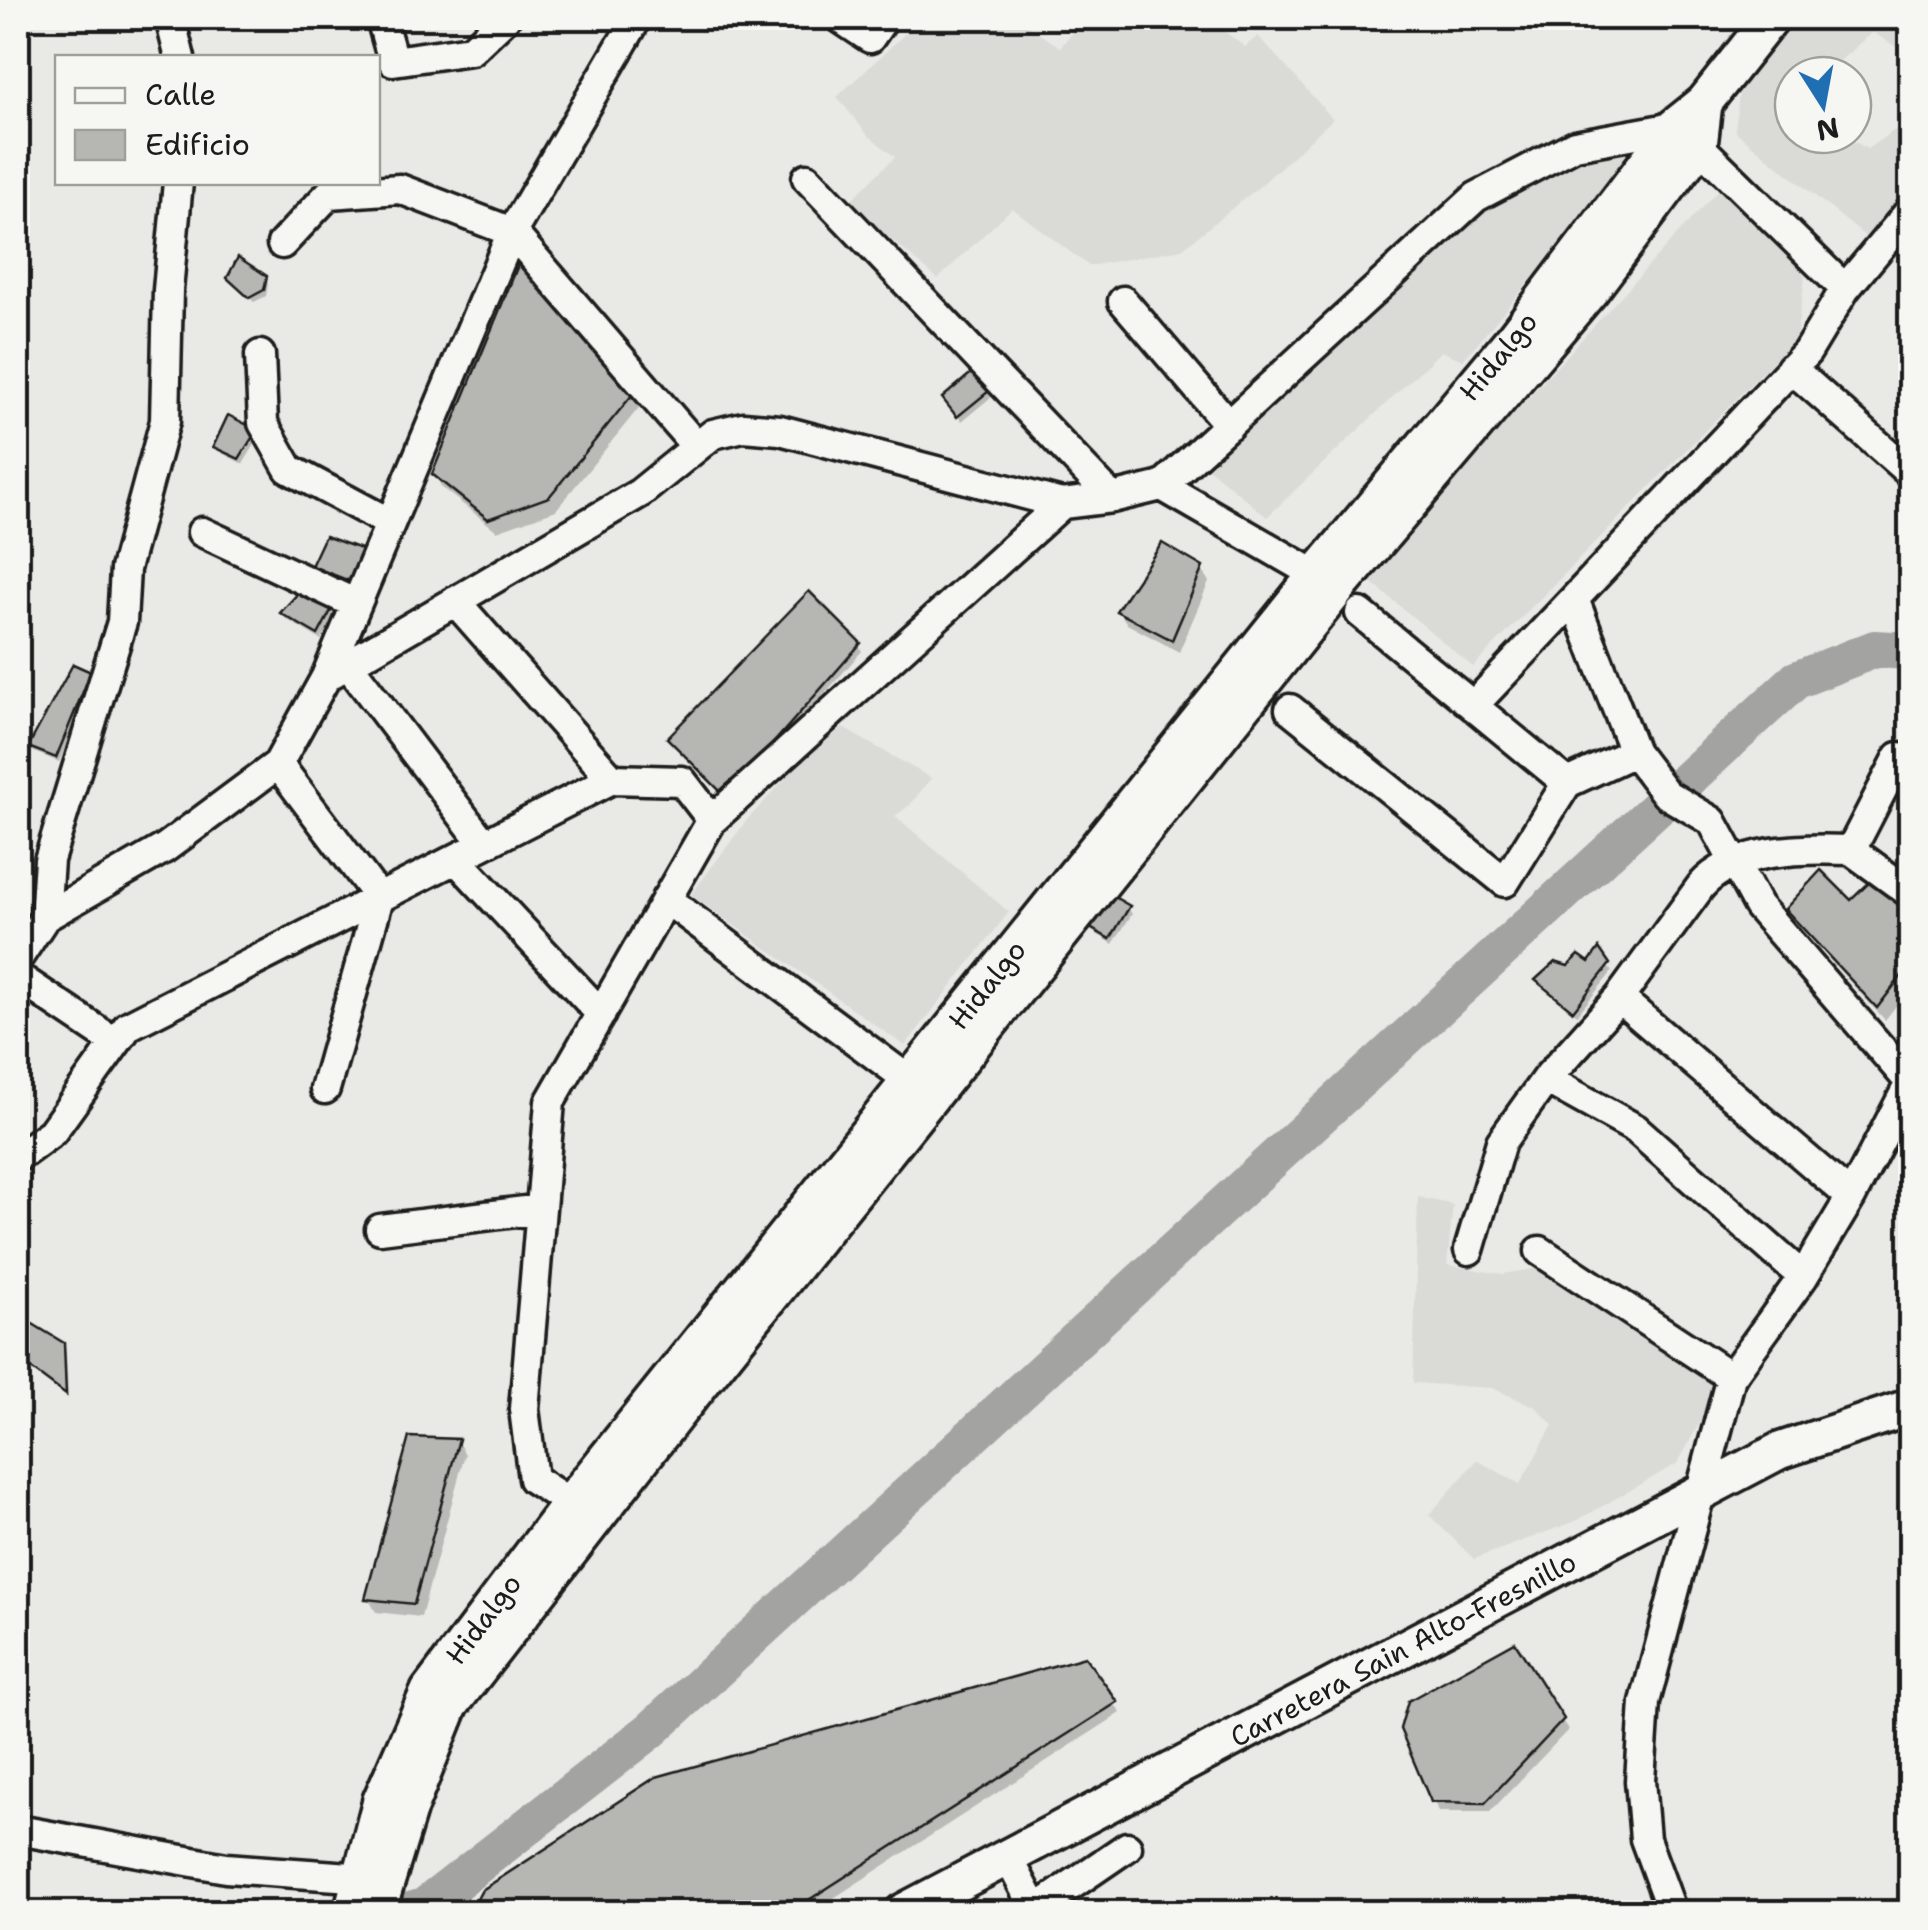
<svg xmlns="http://www.w3.org/2000/svg" width="1928" height="1930" viewBox="0 0 1928 1930" font-family="'Shantell Sans',sans-serif">
	<style>
		.built { fill: #dadad6 }
		.shadow { fill: #0003 }
		.lines { fill: none; stroke-linecap: round; stroke-linejoin: round }
		.river { stroke: #a3a3a1; stroke-width: 38 }
		.building { fill: #b6b6b3; stroke: #1c1c1c; stroke-width: 2.5 }
		.minor-casing { stroke: #1c1c1c; stroke-width: 35 }
		.major-casing { stroke: #1c1c1c; stroke-width: 42 }
		.minor { stroke: #f6f6f2; stroke-width: 28 }
		.major { stroke: #f6f6f2; stroke-width: 35 }
		.labels { text-anchor: middle; dominant-baseline: central; stroke-width: 8; stroke-linejoin: round; paint-order: stroke }
		.street-label { font-size: 28px; fill: #1c1c1c; stroke: #f6f6f2 }
	</style>
	<rect width="100%" height="100%" fill="#e9e9e5"/>
	<filter id="ink" filterUnits="userSpaceOnUse"><feTurbulence type="fractalNoise" baseFrequency=".01" numOctaves="2"/><feDisplacementMap in="SourceGraphic" scale="20" xChannelSelector="R" yChannelSelector="G"/><feConvolveMatrix kernelMatrix="1 2 1 2 8 2 1 2 1" color-interpolation-filters="sRGB"/></filter>
	<g filter="url(#ink)">
		<path class="built" d="M 922,18 L 1015,18 L 1060,47 L 1085,18 L 1122,18 L 1134,28 L 1159,18 L 1207,18 L 1245,47 L 1258,36 L 1333,119 L 1261,185 L 1182,249 L 1089,266 L 1012,208 L 938,279 L 848,203 L 895,157 L 867,134 L 837,97 Z
			M 1801,18 L 1910,18 L 1910,55 L 1872,32 L 1824,75 L 1793,75 L 1793,135 L 1844,135 L 1867,149 L 1896,129 L 1910,131 L 1910,187 L 1866,237 L 1735,131 L 1741,76 Z
			M 1653,135 L 1463,360 L 1441,351 L 1267,517 L 1206,466 L 1501,197 L 1562,162 Z
			M 1726,181 L 1786,244 L 1805,277 L 1796,338 L 1473,667 L 1365,577 Z
			M 843,728 L 931,778 L 910,805 L 895,816 L 1009,912 L 905,1046 L 691,895 L 747,820 L 812,750 Z
			M 1418,1197 L 1453,1205 L 1447,1265 L 1503,1274 L 1546,1267 L 1723,1379 L 1678,1463 L 1578,1520 L 1474,1559 L 1429,1515 L 1477,1460 L 1520,1484 L 1553,1425 L 1536,1407 L 1492,1388 L 1413,1383 Z"/>
		<path class="shadow" d="M 521,263 L 642,404 L 556,510 L 497,531 L 442,488 L 434,474 Z
			M 265,278 L 268,284 L 266,296 L 254,302 L 234,284 Z
			M 992,388 L 995,394 L 962,421 L 948,405 Z
			M 255,432 L 259,438 L 243,464 L 220,452 L 216,446 Z
			M 326,540 L 356,587 L 317,572 L 314,566 Z
			M 1201,568 L 1209,582 L 1179,652 L 1127,624 L 1119,611 Z
			M 332,607 L 336,613 L 321,640 L 286,619 L 283,613 Z
			M 859,645 L 862,651 L 764,763 L 725,796 L 673,744 Z
			M 89,674 L 93,680 L 59,762 L 34,752 L 30,747 Z
			M 1874,882 L 1910,908 L 1910,988 L 1885,1020 L 1796,923 L 1788,910 L 1851,903 Z
			M 1128,908 L 1132,914 L 1113,944 L 1092,931 L 1088,926 Z
			M 1599,952 L 1612,972 L 1577,1015 L 1539,981 L 1568,969 L 1590,965 Z
			M 18,1318 L 62,1345 L 66,1352 L 68,1398 L 18,1360 Z
			M 457,1441 L 465,1454 L 421,1617 L 376,1612 L 368,1598 Z
			M 1514,1646 L 1568,1730 L 1490,1812 L 1439,1812 L 1433,1801 Z
			M 1084,1660 L 1121,1713 L 812,1912 L 473,1912 L 484,1892 Z"/>
		<g class="lines">
			<path class="river" d="M 407,1912 L 424,1907 L 650,1731 L 1796,680 L 1875,649 L 1910,651"/>
		</g>
		<path class="building" d="M 238,257 L 267,276 L 264,290 L 249,298 L 227,278 Z
			M 521,258 L 637,389 L 549,497 L 488,519 L 432,474 Z
			M 976,369 L 994,387 L 957,417 L 942,398 Z
			M 228,415 L 257,430 L 239,459 L 213,447 Z
			M 325,536 L 366,551 L 352,582 L 311,566 Z
			M 1162,543 L 1203,567 L 1172,640 L 1116,611 Z
			M 301,590 L 334,605 L 318,635 L 280,613 Z
			M 809,591 L 861,643 L 761,757 L 720,791 L 667,738 Z
			M 73,664 L 91,672 L 56,758 L 28,747 Z
			M 1821,870 L 1851,900 L 1874,878 L 1910,905 L 1910,965 L 1877,1008 L 1785,909 Z
			M 1109,894 L 1130,906 L 1110,939 L 1085,925 Z
			M 1599,948 L 1610,964 L 1573,1011 L 1535,980 L 1555,962 L 1568,966 L 1579,955 L 1589,962 Z
			M 18,1315 L 64,1343 L 66,1395 L 18,1359 Z
			M 409,1437 L 459,1439 L 414,1604 L 365,1599 Z
			M 1515,1642 L 1564,1719 L 1485,1803 L 1431,1802 L 1400,1729 L 1408,1701 Z
			M 1085,1657 L 1118,1702 L 790,1912 L 470,1912 L 482,1890 L 656,1777 Z"/>
		<g class="lines">
			<defs>
				<path id="minor" d="M 170,18 L 180,58
					M 381,18 L 393,61 L 471,50 L 505,18
					M 840,18 L 870,38 L 884,18
					M 807,178 L 1112,498
					M 282,244 L 329,194 L 400,189 L 512,232 L 696,446
					M 1123,301 L 1229,425
					M 260,355 L 263,423 L 289,469 L 390,523
					M 1791,368 L 1910,473
					M 1162,486 L 1330,583
					M 202,532 L 356,604
					M 1574,599 L 1634,752 L 1666,794 L 1712,821 L 1758,906 L 1910,1082
					M 455,601 L 612,779
					M 1360,613 L 1567,783
					M 348,664 L 484,844
					M 326,677 L 640,493 L 713,434 L 743,427 L 780,430 L 1062,504 L 1112,498 L 1162,486 L 1476,197 L 1575,145 L 1674,127 L 1699,146 L 1845,289
					M 1473,706 L 1807,352 L 1845,289 L 1910,211
					M 1290,709 L 1505,882 L 1567,783 L 1634,752
					M 278,764 L 379,898 L 325,1089
					M 1851,850 L 1910,893
					M 456,859 L 601,1014
					M 666,899 L 926,1093
					M 45,917 L 49,860 L 122,622 L 125,569 L 165,421 L 168,290 L 178,182
					M 18,958 L 45,917 L 165,848 L 278,764 L 326,677 L 512,232 L 637,18
					M 18,977 L 116,1043
					M 1619,998 L 1851,1197
					M 1546,1079 L 1636,1129 L 1803,1277
					M 18,1157 L 52,1132 L 128,1026 L 612,779 L 682,781 L 712,820
					M 380,1229 L 541,1209
					M 1469,1250 L 1501,1142 L 1546,1079 L 1619,998 L 1701,886 C 1735,848 1803,848 1851,850 L 1899,757
					M 1540,1251 L 1731,1377
					M 586,1513 L 533,1479 L 524,1409 L 550,1102 L 712,820 L 1062,504
					M 18,1830 L 226,1868 L 379,1879
					M 1008,1857 L 1035,1909
					M 1032,1912 L 1127,1847
					M 1672,1912 L 1645,1839 L 1640,1781 L 1645,1702 L 1731,1377 L 1803,1277 L 1851,1197 L 1910,1083"/>
				<g id="major">
					<path id="s1" d="M 352,1912 L 381,1800 L 429,1691 L 572,1501 L 1316,575 L 1513,339 L 1674,127 L 1704,103 L 1771,18"/>
					<path d="M 377,1912 L 409,1808 L 450,1706 L 675,1416 L 1338,588 L 1591,290 L 1699,146 L 1704,103"/>
					<path id="s2" d="M 903,1912 L 1779,1451 L 1910,1407"/>
				</g>
			</defs>
			<use href="#minor" class="minor-casing"/>
			<use href="#major" class="major-casing"/>
			<use href="#minor" class="minor"/>
			<use href="#major" class="major"/>
		</g>
	</g>
	<g class="labels">
		<g class="street-label">
			<text stroke="none"><textPath href="#s1" startOffset="1945">Hidalgo</textPath></text>
			<text stroke="none"><textPath href="#s1" startOffset="1135">Hidalgo</textPath></text>
			<text stroke="none"><textPath href="#s1" startOffset="325">Hidalgo</textPath></text>
			<text stroke="none"><textPath href="#s2" startOffset="565">Carretera Sain Alto-Fresnillo</textPath></text>
		</g>
	</g>
	<rect width="1928" height="1930" fill="none" stroke="#f6f6f2" stroke-width="60"/>
	<rect x="30" y="30" width="1868" height="1870" fill="none" stroke="#1c1c1c" stroke-width="4" filter="url(#ink)"/>
	<rect x="55" y="55" width="325" height="130" fill="#f6f6f2" stroke="#9f9f9c" stroke-width="2.5"/>
	<rect x="75" y="88" width="50" height="15" fill="#f6f6f2" stroke="#9f9f9c" stroke-width="2.5"/>
	<text x="145" y="105" font-size="30" fill="#1c1c1c">Calle</text>
	<rect x="75" y="130" width="50" height="30" fill="#b6b6b3" stroke="#9f9f9c" stroke-width="2.5"/>
	<text x="145" y="155" font-size="30" fill="#1c1c1c">Edificio</text>
	<g transform="translate(1823 105) rotate(169)"><circle r="48" fill="#f6f6f2" stroke="#9f9f9c" stroke-width="2.5"/>
	<path d="M0-8L18 38L0 25L-18 38Z" fill="#1f6fb2"/>
	<text y="-15" font-size="28" font-weight="bold" text-anchor="middle" fill="#1c1c1c">N</text>
	</g>
</svg>
